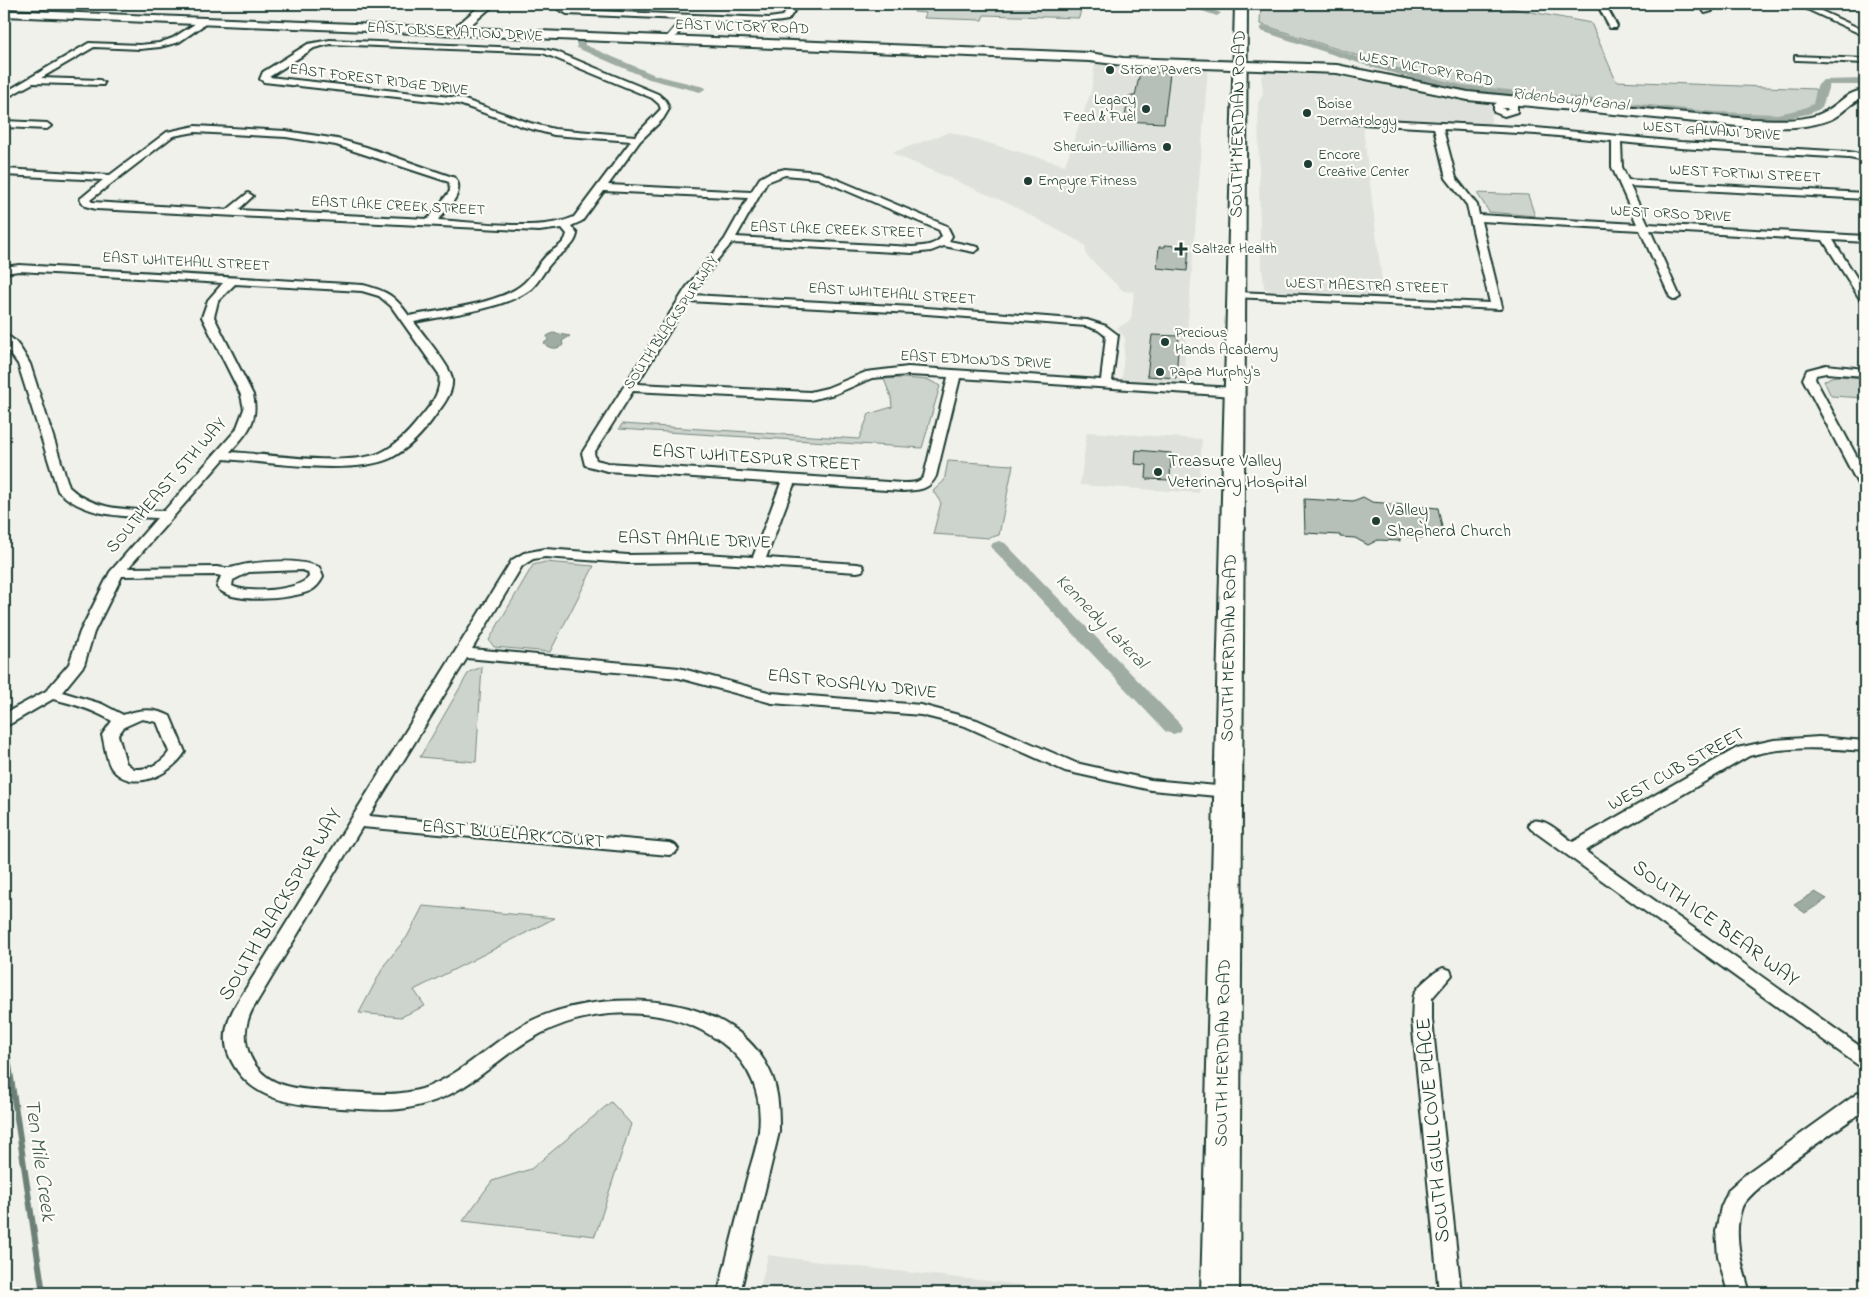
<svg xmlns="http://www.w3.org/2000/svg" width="1869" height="1297" viewBox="0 0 1869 1297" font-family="'Indie Flower',sans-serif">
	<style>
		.built { fill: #dfe2dc }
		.green { fill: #cdd3cd; stroke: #768880 }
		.water { fill: #9faca4; stroke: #6c8077 }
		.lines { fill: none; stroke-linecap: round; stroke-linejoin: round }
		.stream { stroke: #6c8077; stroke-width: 6 }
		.canal { fill: #9faca4; fill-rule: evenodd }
		.building { fill: #b6bfb8; stroke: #1f3d34 }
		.street-casing { stroke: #1f3d34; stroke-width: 4 }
		.secondary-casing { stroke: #1f3d34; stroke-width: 4 }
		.primary-casing { stroke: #1f3d34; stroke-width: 4 }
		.street { fill: #fdfcf7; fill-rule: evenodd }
		.secondary { fill: #fdfcf7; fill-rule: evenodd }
		.primary { fill: #fdfcf7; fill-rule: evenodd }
		.poi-dot { fill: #1f3d34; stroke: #fdfcf7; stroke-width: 2 }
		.labels { text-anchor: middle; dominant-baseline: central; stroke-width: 4.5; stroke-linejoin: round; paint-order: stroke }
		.far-street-label { font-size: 15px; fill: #1f3d34; stroke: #fdfcf7 }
		.far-poi-label { font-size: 15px; fill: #1f3d34; stroke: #fdfcf7; text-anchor: start }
		.far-water-label { font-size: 16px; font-style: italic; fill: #455e56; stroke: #fdfcf7 }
		.street-label { font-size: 18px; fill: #1f3d34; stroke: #fdfcf7 }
		.poi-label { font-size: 18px; fill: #1f3d34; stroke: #fdfcf7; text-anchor: start }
		.water-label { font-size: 19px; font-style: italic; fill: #455e56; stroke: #fdfcf7 }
		.near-street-label { font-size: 21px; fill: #1f3d34; stroke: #fdfcf7 }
		.near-water-label { font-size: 22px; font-style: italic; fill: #455e56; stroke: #fdfcf7 }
	</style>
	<rect width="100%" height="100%" fill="#f0f1eb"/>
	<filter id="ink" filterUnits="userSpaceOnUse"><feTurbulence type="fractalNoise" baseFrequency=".02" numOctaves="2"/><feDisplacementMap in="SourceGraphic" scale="10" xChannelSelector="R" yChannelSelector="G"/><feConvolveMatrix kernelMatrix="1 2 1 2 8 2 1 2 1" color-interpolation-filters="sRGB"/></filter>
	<g filter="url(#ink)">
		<path class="built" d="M 1095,64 L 1208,68 L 1183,383 L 1122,379 L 1125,338 L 1117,328 L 1131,320 L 1134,292 L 1123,291 L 1086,255 L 1085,246 L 1080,242 L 1007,203 L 891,153 L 950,132 L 1065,165 L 1091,91 Z
			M 1270,70 L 1334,71 L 1493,102 L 1490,125 L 1362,119 L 1384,297 L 1346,297 L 1276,293 L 1264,288 L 1260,247 L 1258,103 L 1263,94 L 1261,76 Z
			M 1087,432 L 1202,439 L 1199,493 L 1080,485 Z
			M 768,1255 L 860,1267 L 1098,1293 L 759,1293 Z"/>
		<path class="green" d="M 918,4 L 1082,4 L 1079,18 L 984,15 L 982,20 L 924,18 L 926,13 L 914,12 Z
			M 1261,4 L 1488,4 L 1591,23 L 1616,81 L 1815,89 L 1820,103 L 1807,110 L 1769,116 L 1708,113 L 1464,87 L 1405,71 L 1260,24 Z
			M 1477,193 L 1528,195 L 1535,216 L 1489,212 Z
			M 1838,376 L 1865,378 L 1865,398 L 1831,396 L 1824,381 L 1831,377 Z
			M 902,378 L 929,380 L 940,386 L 922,448 L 619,429 L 622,424 L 859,439 L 869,414 L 892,407 L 891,397 L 884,379 Z
			M 948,461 L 1013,465 L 999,535 L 989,538 L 933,534 L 941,503 L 933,491 L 944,481 Z
			M 545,562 L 594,566 L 550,652 L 494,647 L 489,640 L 533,565 Z
			M 482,667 L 476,762 L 420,757 L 469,672 Z
			M 423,906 L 555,918 L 414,990 L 425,1006 L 401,1017 L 359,1013 L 385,964 L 407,937 Z
			M 611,1102 L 631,1124 L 595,1236 L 463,1221 L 492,1181 L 531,1169 Z"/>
		<path class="water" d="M 553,333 L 570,336 L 562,341 L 563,345 C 557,350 548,349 544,343 L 548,340 L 547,336 Z
			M 1815,892 L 1827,899 L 1805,913 L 1794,905 Z"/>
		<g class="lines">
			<path class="stream" d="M 4,1031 L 43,1293"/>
			<path class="canal" d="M 1187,4 L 1199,4 L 1221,13 L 1217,16 L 1214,15 L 1188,6 Z
				M 1264,26 L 1383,65 L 1462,85 L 1715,112 L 1778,114 L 1801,109 L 1813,104 L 1817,86 L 1823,80 L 1865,79 L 1865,85 L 1829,85 L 1822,108 L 1808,114 L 1778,120 L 1715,118 L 1462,91 L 1377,69 L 1261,31 L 1261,27 Z
				M 581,39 L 584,40 L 585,45 L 655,75 L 704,87 L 705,89 L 700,92 L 649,79 L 577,48 L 576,42 Z
				M 999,541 L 1005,543 L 1180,724 L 1182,728 L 1180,732 L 1173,734 L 1166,732 L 993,549 L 991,546 L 993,543 Z"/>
		</g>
		<path class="building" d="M 1140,72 L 1170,73 L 1164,123 L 1124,121 L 1129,96 L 1135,96 Z
			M 1165,245 L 1189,247 L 1187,271 L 1157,268 L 1159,247 L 1165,247 Z
			M 1152,335 L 1179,336 L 1176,378 L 1147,376 Z
			M 1136,450 L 1171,453 L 1170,480 L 1146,479 L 1147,465 L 1135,464 Z
			M 1363,497 L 1372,502 L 1438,508 L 1443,532 L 1422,531 L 1423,538 L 1400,536 L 1400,541 L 1378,540 L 1368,545 L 1355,538 L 1340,537 L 1340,535 L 1305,533 L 1304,499 L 1338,501 L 1338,500 L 1353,501 Z"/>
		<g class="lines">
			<defs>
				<path id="street" d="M 562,4 L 570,4 L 566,8 L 569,10 L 769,18 L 783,16 L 791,4 L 799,4 L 788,20 C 757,26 722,20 690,19 L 671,42 L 668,42 L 664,40 L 682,19 L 567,14 L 558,9 Z
					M 1597,4 L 1605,4 L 1617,26 L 1616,28 L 1610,28 Z
					M 1699,4 L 1707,4 L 1712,11 L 1705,13 Z
					M 1796,4 L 1806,4 L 1865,31 L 1865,36 Z
					M 201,20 L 208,22 L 179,42 L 160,47 L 140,49 L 94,47 L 41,78 L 100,80 L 104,83 L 103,85 L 33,83 L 4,99 L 4,93 L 89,43 L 140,45 L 159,43 L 173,38 Z
					M 330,40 L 543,49 L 557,52 L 658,94 L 666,101 L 669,109 L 663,119 L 640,141 L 608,185 L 751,192 L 760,178 L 769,173 L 785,169 L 819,172 L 947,226 L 952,236 L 949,241 L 978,247 L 979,249 L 974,252 L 944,246 L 931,251 L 912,253 L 732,243 L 717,260 L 692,295 L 913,307 L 1087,320 L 1106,326 L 1118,335 L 1112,381 L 1235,388 L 1241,392 L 1235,396 L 960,378 L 936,476 C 929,491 917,490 902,491 L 794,484 L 766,558 L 857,564 L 862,565 L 864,568 L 862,571 L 857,572 L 704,562 L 628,563 L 545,557 L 533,559 L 522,566 L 472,649 L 679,668 L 772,693 L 921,705 L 977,720 L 1076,763 L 1151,780 L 1228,787 L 1234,788 L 1236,792 L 1234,796 L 1228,797 L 1151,790 L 1065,771 L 965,726 L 921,715 L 772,703 L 679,678 L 467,658 L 369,816 L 669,843 L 675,845 L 678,849 L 675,853 L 669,855 L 362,827 L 252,1010 C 236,1042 252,1077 287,1086 C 306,1091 325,1091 344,1092 C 371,1093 396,1097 422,1089 C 467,1074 498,1033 542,1016 C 614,988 737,992 772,1076 C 779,1094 779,1113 779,1132 L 740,1293 L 718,1293 C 727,1256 737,1219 746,1182 C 750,1166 757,1148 759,1131 C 763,1096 751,1064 722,1043 C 669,1003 588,1005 531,1039 C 501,1056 477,1083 444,1097 C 404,1114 382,1110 341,1108 C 298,1105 252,1103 231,1060 C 220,1039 228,1016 240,998 L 512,560 L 524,553 L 545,549 L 628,555 L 704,554 L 753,557 L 781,483 L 607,471 L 585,465 L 582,453 L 686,288 L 725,239 L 748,198 L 604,191 L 582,221 L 571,226 L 577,234 C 574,248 561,252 552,262 C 544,270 540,281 531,289 C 505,309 447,315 414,322 C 422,333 448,364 451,375 C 456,390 443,405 435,416 C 424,432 408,449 391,458 C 352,476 268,462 224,459 L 128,568 L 217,567 C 232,570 234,566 248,564 C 270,561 298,559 319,567 L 323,577 C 320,583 316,588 310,591 C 291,599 230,605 217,587 L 221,576 L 217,575 L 122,576 L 94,632 L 84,665 L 62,692 L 102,704 L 123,715 C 140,709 154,708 170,716 L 185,752 C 172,774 133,794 112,769 C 106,761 105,745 102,735 L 112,721 C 94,710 74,704 53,699 L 10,724 L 4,726 L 4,714 L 46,691 L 69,664 L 80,632 L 110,572 L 157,518 C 121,516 86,517 58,491 L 18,364 L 4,345 L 4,335 C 16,337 24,354 30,364 L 69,487 C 95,512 130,509 164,511 L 236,430 L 244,409 L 241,395 L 202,317 L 208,300 L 223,283 L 19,271 L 4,273 L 4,267 L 19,265 L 363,285 C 387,291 395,296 409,316 C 440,310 501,304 524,283 C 533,275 538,264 546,256 C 554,248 565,245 567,234 L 562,228 L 539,231 L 96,209 L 85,206 L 80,199 L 103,180 L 4,175 L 4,169 L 110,175 L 167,132 L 195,126 L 286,131 L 337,139 L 366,147 L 455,178 C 466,193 447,208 438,220 C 475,222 542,232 574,217 L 631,141 L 554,135 L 524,127 L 459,104 L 264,82 L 260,79 L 263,72 L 308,44 ZM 330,44 L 543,53 L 652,98 L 659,104 L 661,109 L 635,136 L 554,129 L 530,123 L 459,98 L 269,77 L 314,48 ZM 195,132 L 286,137 L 336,145 L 449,182 L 450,191 L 428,219 L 238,210 L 253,196 L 248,193 L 227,210 L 92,202 L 90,200 L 173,136 ZM 785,175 L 817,178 L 939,230 L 942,236 C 936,246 923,246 912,247 L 736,237 L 767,182 ZM 235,284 L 362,291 L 379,296 L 391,306 L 439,374 C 442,392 431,405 420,418 C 409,432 396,446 380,453 C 346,467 268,454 230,452 C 247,433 259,422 253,395 L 214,317 L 218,301 ZM 688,301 L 913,313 L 1086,326 L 1098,330 L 1106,336 L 1101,380 L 908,367 L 866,372 L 827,388 L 810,392 L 637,384 ZM 908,375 L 948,377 L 924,476 C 919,484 910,483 902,483 L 608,463 L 596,460 L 594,453 L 633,391 L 810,400 L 835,394 L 872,378 ZM 302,570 L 308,572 L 309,577 C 298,591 247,594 232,586 L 233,580 L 249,572 ZM 142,719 L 157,722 L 169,752 C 161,764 148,770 134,769 L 126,763 L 118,735 L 124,727 Z
					M 1795,56 L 1865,59 L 1865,63 L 1798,60 L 1795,60 Z
					M 1498,102 L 1517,104 L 1517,112 L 1504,116 L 1494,112 L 1494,105 ZM 1502,108 L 1509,108 L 1505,110 Z
					M 1347,118 L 1536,128 L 1680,142 L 1849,152 L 1865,155 L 1865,161 L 1849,158 L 1680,148 L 1621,142 L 1622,167 L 1628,180 L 1865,193 L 1865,199 L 1630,186 L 1648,224 L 1865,236 L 1865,242 L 1833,240 L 1865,291 L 1865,302 L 1860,299 L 1823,240 L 1650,230 L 1680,297 L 1675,300 L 1670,297 L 1640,230 L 1481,221 L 1502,307 L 1500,309 L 1232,297 L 1231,295 L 1236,292 L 1490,303 L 1467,205 L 1446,178 L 1434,128 L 1344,123 L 1344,119 ZM 1443,129 L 1536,134 L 1612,141 L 1612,167 L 1637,224 L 1479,215 L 1477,205 L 1456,178 Z
					M 4,121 L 47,123 L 51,126 L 47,129 L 4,127 Z
					M 1826,365 L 1865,369 L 1865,376 L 1826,373 L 1816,375 L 1815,379 L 1865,472 L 1865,488 L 1858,484 L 1803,379 L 1807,370 Z
					M 1819,737 L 1865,741 L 1865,751 C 1825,748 1788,745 1749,756 L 1585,851 L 1865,1050 L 1865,1068 L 1858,1065 L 1531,829 L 1528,825 L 1531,821 C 1546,817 1561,834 1573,842 L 1737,748 L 1774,740 Z
					M 1443,968 L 1450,970 L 1452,975 L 1432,998 L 1432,1020 L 1461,1293 L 1439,1293 L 1412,1020 C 1413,1013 1412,1003 1414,995 C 1416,987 1435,971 1443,968 Z
					M 1865,1091 L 1865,1110 C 1844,1125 1749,1188 1742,1207 C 1732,1234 1742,1266 1750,1293 L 1728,1293 L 1718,1256 L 1716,1231 L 1721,1207 L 1729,1189 L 1747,1173 L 1858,1093 Z"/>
				<path id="secondary" d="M 482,4 L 495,4 L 467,28 L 1089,53 L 1123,58 L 1337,65 L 1468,92 L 1748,119 C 1771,119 1800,123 1822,113 C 1839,106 1844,92 1865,90 L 1865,98 C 1851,100 1843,115 1829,120 C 1804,130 1775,127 1748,127 L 1468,100 L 1337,73 L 1123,65 L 1089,61 L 4,16 L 4,10 L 454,28 Z"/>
				<path id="primary" d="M 1235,4 L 1247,4 L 1239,1293 L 1201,1293 Z"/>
			</defs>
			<use href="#street" class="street-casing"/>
			<use href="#secondary" class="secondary-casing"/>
			<use href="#primary" class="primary-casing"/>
			<use href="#street" class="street"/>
			<use href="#secondary" class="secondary"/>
			<use href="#primary" class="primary"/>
		</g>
	</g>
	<g class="poi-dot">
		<circle cx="1110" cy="70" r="5"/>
		<circle cx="1146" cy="109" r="5"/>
		<circle cx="1307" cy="113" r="5"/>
		<circle cx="1167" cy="147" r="5"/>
		<circle cx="1308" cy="164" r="5"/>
		<circle cx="1028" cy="181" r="5"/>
		<path d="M1178.5 241.5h5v5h5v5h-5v5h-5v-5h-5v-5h5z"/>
		<circle cx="1165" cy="342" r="5"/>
		<circle cx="1160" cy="372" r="5"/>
		<circle cx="1158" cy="472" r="5"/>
		<circle cx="1376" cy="521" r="5"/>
	</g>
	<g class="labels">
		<g class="far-street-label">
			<text transform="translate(742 27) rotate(2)">EAST VICTORY ROAD</text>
			<text transform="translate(455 32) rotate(3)">EAST OBSERVATION DRIVE</text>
			<text transform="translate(1426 69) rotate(11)">WEST VICTORY ROAD</text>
			<text transform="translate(379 80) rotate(7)">EAST FOREST RIDGE DRIVE</text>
			<text transform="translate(1712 131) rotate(4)">WEST GALVANI DRIVE</text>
			<text transform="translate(1745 174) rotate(3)">WEST FORTINI STREET</text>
			<text transform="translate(398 206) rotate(3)">EAST LAKE CREEK STREET</text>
			<text transform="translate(1671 214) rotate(3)">WEST ORSO DRIVE</text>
			<text transform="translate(837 230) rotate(2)">EAST LAKE CREEK STREET</text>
			<text transform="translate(186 262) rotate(3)">EAST WHITEHALL STREET</text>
			<text transform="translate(1367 286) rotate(2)">WEST MAESTRA STREET</text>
			<text transform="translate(892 294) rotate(4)">EAST WHITEHALL STREET</text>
			<text transform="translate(671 323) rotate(-56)">SOUTH BLACKSPUR WAY</text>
			<text transform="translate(976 360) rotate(3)">EAST EDMONDS DRIVE</text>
		</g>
		<g class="far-poi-label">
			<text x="1120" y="70">Stone Pavers</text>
			<text x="1136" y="100" text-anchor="end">Legacy<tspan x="1136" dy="17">Feed &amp; Fuel</tspan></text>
			<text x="1317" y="104">Boise<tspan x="1317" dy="17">Dermatology</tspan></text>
			<text x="1157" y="147" text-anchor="end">Sherwin-Williams</text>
			<text x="1318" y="155">Encore<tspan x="1318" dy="17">Creative Center</tspan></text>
			<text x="1038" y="181">Empyre Fitness</text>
			<text x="1192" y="249">Saltzer Health</text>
			<text x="1175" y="333">Precious<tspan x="1175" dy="17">Hands Academy</tspan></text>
			<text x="1170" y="372">Papa Murphy's</text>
		</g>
		<g class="far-water-label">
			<text transform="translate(1570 100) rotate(6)">Ridenbaugh Canal</text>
		</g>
		<g class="street-label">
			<text transform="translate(1239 124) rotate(-89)">SOUTH MERIDIAN ROAD</text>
			<text transform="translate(756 459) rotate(4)">EAST WHITESPUR STREET</text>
			<text transform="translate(167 486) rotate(-49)">SOUTHEAST 5TH WAY</text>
			<text transform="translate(694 541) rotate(2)">EAST AMALIE DRIVE</text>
			<text transform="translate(1230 648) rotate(-89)">SOUTH MERIDIAN ROAD</text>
			<text transform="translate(852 685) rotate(6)">EAST ROSALYN DRIVE</text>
			<text transform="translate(1677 770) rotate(-29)">WEST CUB STREET</text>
			<text transform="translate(513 835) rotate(5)">EAST BLUELARK COURT</text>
			<text transform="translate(1224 1053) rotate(-89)">SOUTH MERIDIAN ROAD</text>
		</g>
		<g class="poi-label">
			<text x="1168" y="462">Treasure Valley<tspan x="1168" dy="21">Veterinary Hospital</tspan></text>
			<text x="1386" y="511">Valley<tspan x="1386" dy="21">Shepherd Church</tspan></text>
		</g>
		<g class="water-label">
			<text transform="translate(1101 622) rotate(46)">Kennedy Lateral</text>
		</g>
		<g class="near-street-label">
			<text transform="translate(281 905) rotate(-59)">SOUTH BLACKSPUR WAY</text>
			<text transform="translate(1715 924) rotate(36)">SOUTH ICE BEAR WAY</text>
			<text transform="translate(1434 1130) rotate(-95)">SOUTH GULL COVE PLACE</text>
		</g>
		<g class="near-water-label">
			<text transform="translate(39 1160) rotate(82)">Ten Mile Creek</text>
		</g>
	</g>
	<rect width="1869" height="1297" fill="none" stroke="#fdfcf7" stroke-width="20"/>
	<rect x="10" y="10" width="1849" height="1277" fill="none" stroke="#1f3d34" stroke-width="2" filter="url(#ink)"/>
</svg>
